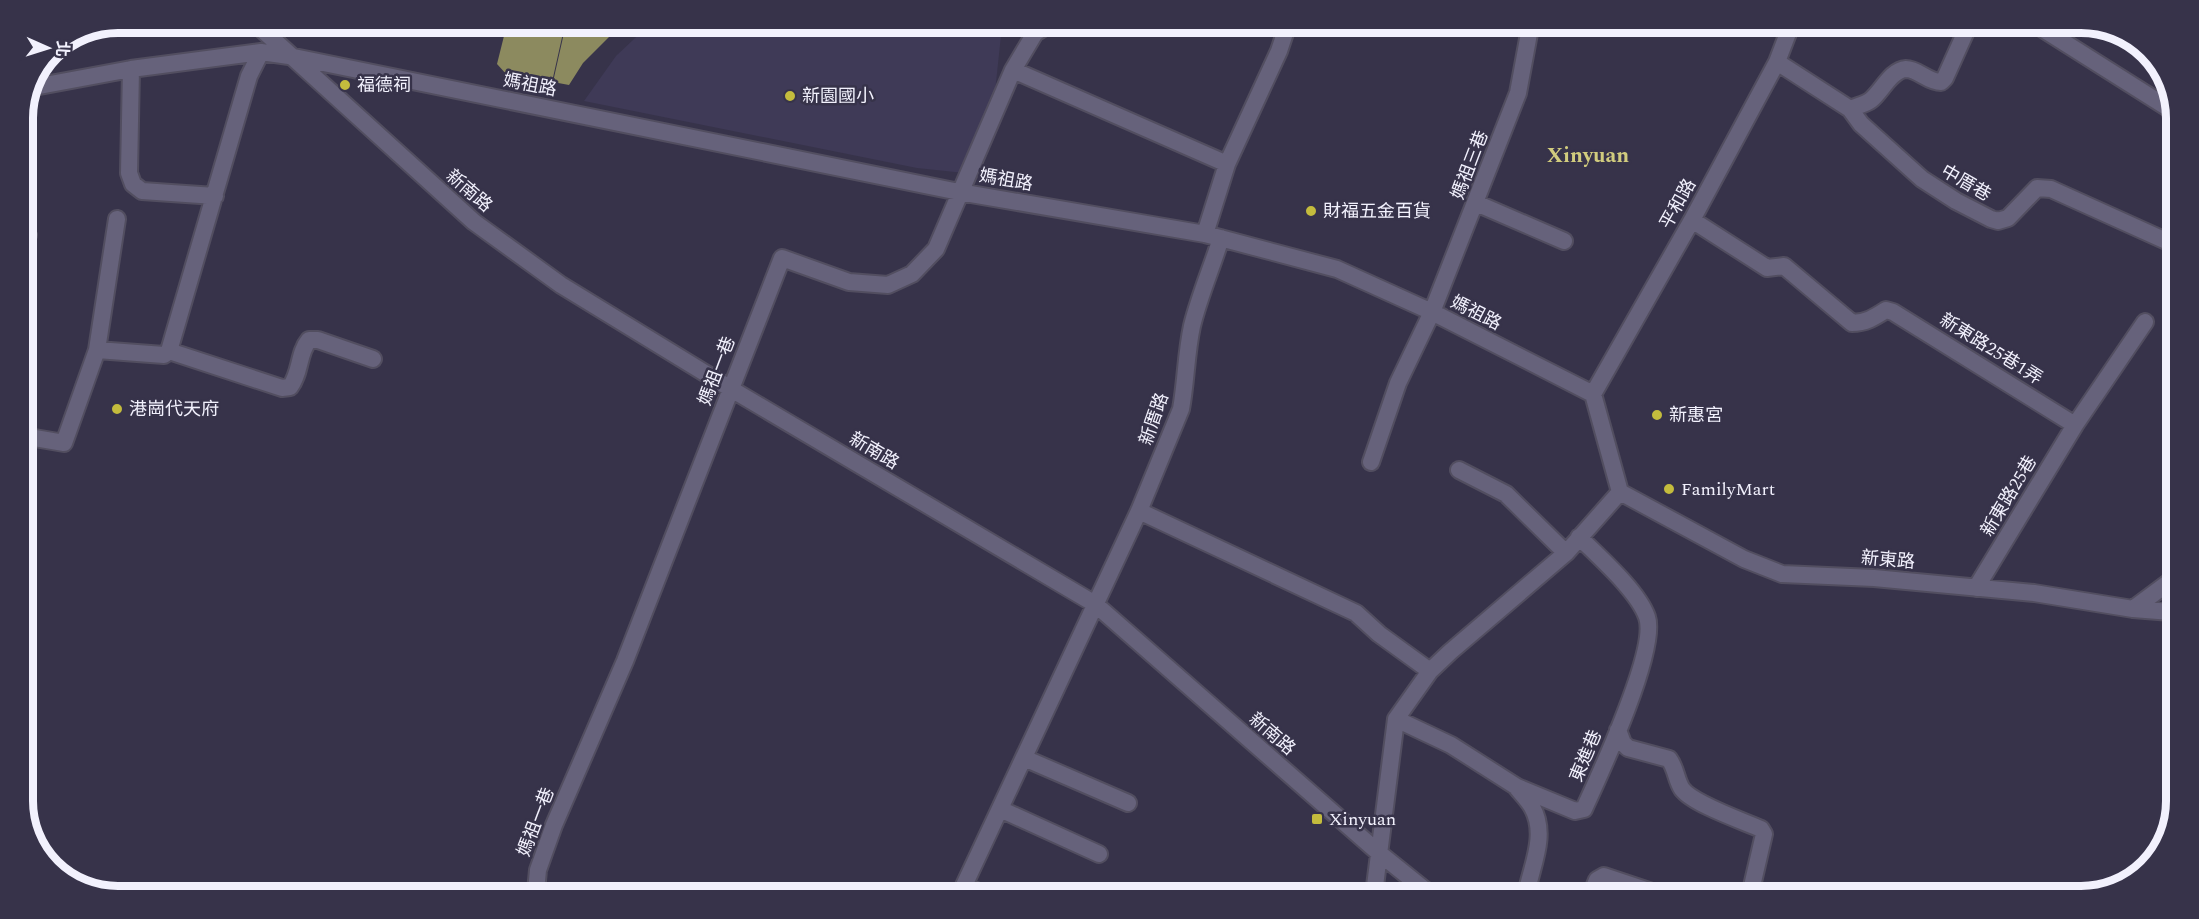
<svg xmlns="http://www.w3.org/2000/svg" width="2199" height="919" viewBox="0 0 2199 919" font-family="Spectral,'Noto Sans TC',serif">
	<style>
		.built { fill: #3f3a57 }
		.water { fill: #8c8a5f }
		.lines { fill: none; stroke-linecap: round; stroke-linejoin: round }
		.minor-casing { stroke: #524e60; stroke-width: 20 }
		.minor { stroke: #66627b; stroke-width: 16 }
		.poi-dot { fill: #c4bc3d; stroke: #37334a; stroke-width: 2 }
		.labels { text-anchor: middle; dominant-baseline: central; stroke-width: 5; stroke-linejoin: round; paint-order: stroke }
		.poi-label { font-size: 18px; fill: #f2f1fd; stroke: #37334a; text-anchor: start }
		.street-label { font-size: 18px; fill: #f2f1fd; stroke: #37334a }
		.quarter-label { font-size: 21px; font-weight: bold; fill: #d1cc7e; stroke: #37334a }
		.rim { fill: none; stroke: #f2f1fd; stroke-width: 8 }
	</style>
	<rect width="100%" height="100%" fill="#37334a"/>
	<path class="built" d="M 650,24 L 1002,26 L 995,92 L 984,125 L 974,174 L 917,168 L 584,101 L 616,56 Z"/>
	<path class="water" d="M 507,24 L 565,24 L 552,82 L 507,75 L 497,64 Z
		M 566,24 L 622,24 L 583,63 L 569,85 L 553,82 Z"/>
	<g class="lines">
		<defs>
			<path id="minor" d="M 255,23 L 474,222 L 561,285 L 731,389 L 1095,604 L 1379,853 L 1430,894
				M 2043,29 L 2176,113
				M 1777,62 L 1850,109 C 1857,106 1866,104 1871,100 C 1882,91 1891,70 1906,69 C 1918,69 1928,82 1941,82 L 1945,78 L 1967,29
				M 131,69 L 129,173 L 133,184 L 142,191 L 215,196
				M 1013,70 L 1227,164
				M 34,87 L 131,69 L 261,52 L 289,56 L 959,192 L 1205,234 L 1337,269 L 1432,312 L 1593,394 L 1620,492
				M 1850,109 L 1861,124 L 1922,179 L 1956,201 L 1991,219 L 1998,221 L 2008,218 L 2037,188 L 2051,189 L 2175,245
				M 1476,203 L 1564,241
				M 1692,220 L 1767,268 L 1784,266 L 1852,323 C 1866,323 1875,317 1886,310 L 1893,312 L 2075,425
				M 1205,234 L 1227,164 L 1279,51 L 1287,27
				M 23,236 L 28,235
				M 97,350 L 117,219
				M 169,351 L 249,76 L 261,52
				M 1593,394 L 1692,220 L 1777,62 L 1790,28
				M 23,436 L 64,443 L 97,350 L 164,355 L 169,351 L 282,388 L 290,387 C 301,373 298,353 309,340 L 318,340 L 373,359
				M 1371,462 L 1398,383 L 1432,312 L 1518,93 L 1530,28
				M 1459,470 L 1506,494 L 1566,553
				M 1620,492 L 1744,559 L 1782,574 L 1874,578 L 2034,593 L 2133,609 L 2171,612
				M 1139,511 L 1356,613 L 1379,634 L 1430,671
				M 1976,588 L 2075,425 L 2145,322
				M 2133,609 L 2172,580
				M 1396,719 L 1451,745 L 1517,787 L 1575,811 L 1584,809 C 1600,774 1658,649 1647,617 C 1638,591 1599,557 1579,537
				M 1618,730 L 1623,743 L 1628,748 L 1669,759 C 1676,768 1676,780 1682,789 C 1693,804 1743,821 1761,829 L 1764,834 L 1750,895
				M 1024,758 L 1128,803
				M 1517,788 C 1522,794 1528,800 1532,807 C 1548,835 1531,867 1526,895
				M 1000,809 L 1099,854
				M 964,886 L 981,893
				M 536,891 L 538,870 L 554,825 L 625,661 L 782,258 L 849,282 L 888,285 L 912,274 L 936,249 L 1013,70 L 1035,33 L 1046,26
				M 961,892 L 1139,511 L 1181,409 C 1186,382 1186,354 1192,326 C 1199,297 1212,267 1221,238
				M 1374,894 L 1396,719 L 1430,671 L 1450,652 L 1566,553 L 1620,492
				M 1591,895 L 1597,880 L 1604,876 L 1661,895"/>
		</defs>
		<use href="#minor" class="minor-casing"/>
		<use href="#minor" class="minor"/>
	</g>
	<g class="poi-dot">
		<circle cx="345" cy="85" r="6"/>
		<circle cx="790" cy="96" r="6"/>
		<circle cx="1311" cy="211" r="6"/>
		<circle cx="117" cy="409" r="6"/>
		<circle cx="1657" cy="415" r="6"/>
		<circle cx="1669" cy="489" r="6"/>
		<rect x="1311" y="813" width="12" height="12" rx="3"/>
	</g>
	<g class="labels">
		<g class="poi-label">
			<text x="357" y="85">福德祠</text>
			<text x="802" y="96">新園國小</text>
			<text x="1323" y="211">財福五金百貨</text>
			<text x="129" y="409">港崗代天府</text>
			<text x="1669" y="415">新惠宮</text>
			<text x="1681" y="489">FamilyMart</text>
			<text x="1329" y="819">Xinyuan</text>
		</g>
		<g class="street-label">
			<text transform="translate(530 85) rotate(11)">媽祖路</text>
			<text transform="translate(1470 165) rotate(-69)">媽祖三巷</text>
			<text transform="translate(1006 180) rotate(10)">媽祖路</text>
			<text transform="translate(1966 183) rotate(30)">中厝巷</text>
			<text transform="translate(469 191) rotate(41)">新南路</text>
			<text transform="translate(1678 204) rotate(-61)">平和路</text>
			<text transform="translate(1476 313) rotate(27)">媽祖路</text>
			<text transform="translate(1991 349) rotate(32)">新東路25巷1弄</text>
			<text transform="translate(717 371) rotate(-69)">媽祖一巷</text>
			<text transform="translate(1154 419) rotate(-71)">新厝路</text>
			<text transform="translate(874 451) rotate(31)">新南路</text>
			<text transform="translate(2009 496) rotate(-59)">新東路25巷</text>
			<text transform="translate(1888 560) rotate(5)">新東路</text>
			<text transform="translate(1272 734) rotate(41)">新南路</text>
			<text transform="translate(1586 756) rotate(-67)">東進巷</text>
			<text transform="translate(536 822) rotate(-69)">媽祖一巷</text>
		</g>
		<g class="quarter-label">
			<text x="1588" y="156">Xinyuan</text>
		</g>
	</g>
	<path d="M0 0H2199V919H0ZM118 33H2081A85 85 0 0 1 2166 118V801A85 85 0 0 1 2081 886H118A85 85 0 0 1 33 801V118A85 85 0 0 1 118 33Z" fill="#37334a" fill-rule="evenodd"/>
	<path class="rim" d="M118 33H2081A85 85 0 0 1 2166 118V801A85 85 0 0 1 2081 886H118A85 85 0 0 1 33 801V118A85 85 0 0 1 118 33Z"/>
	<g transform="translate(48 48) rotate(93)" stroke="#37334a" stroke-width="4.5" paint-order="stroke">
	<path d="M0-4.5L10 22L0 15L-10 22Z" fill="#f2f1fd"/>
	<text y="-9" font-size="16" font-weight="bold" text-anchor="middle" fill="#f2f1fd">北</text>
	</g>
</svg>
